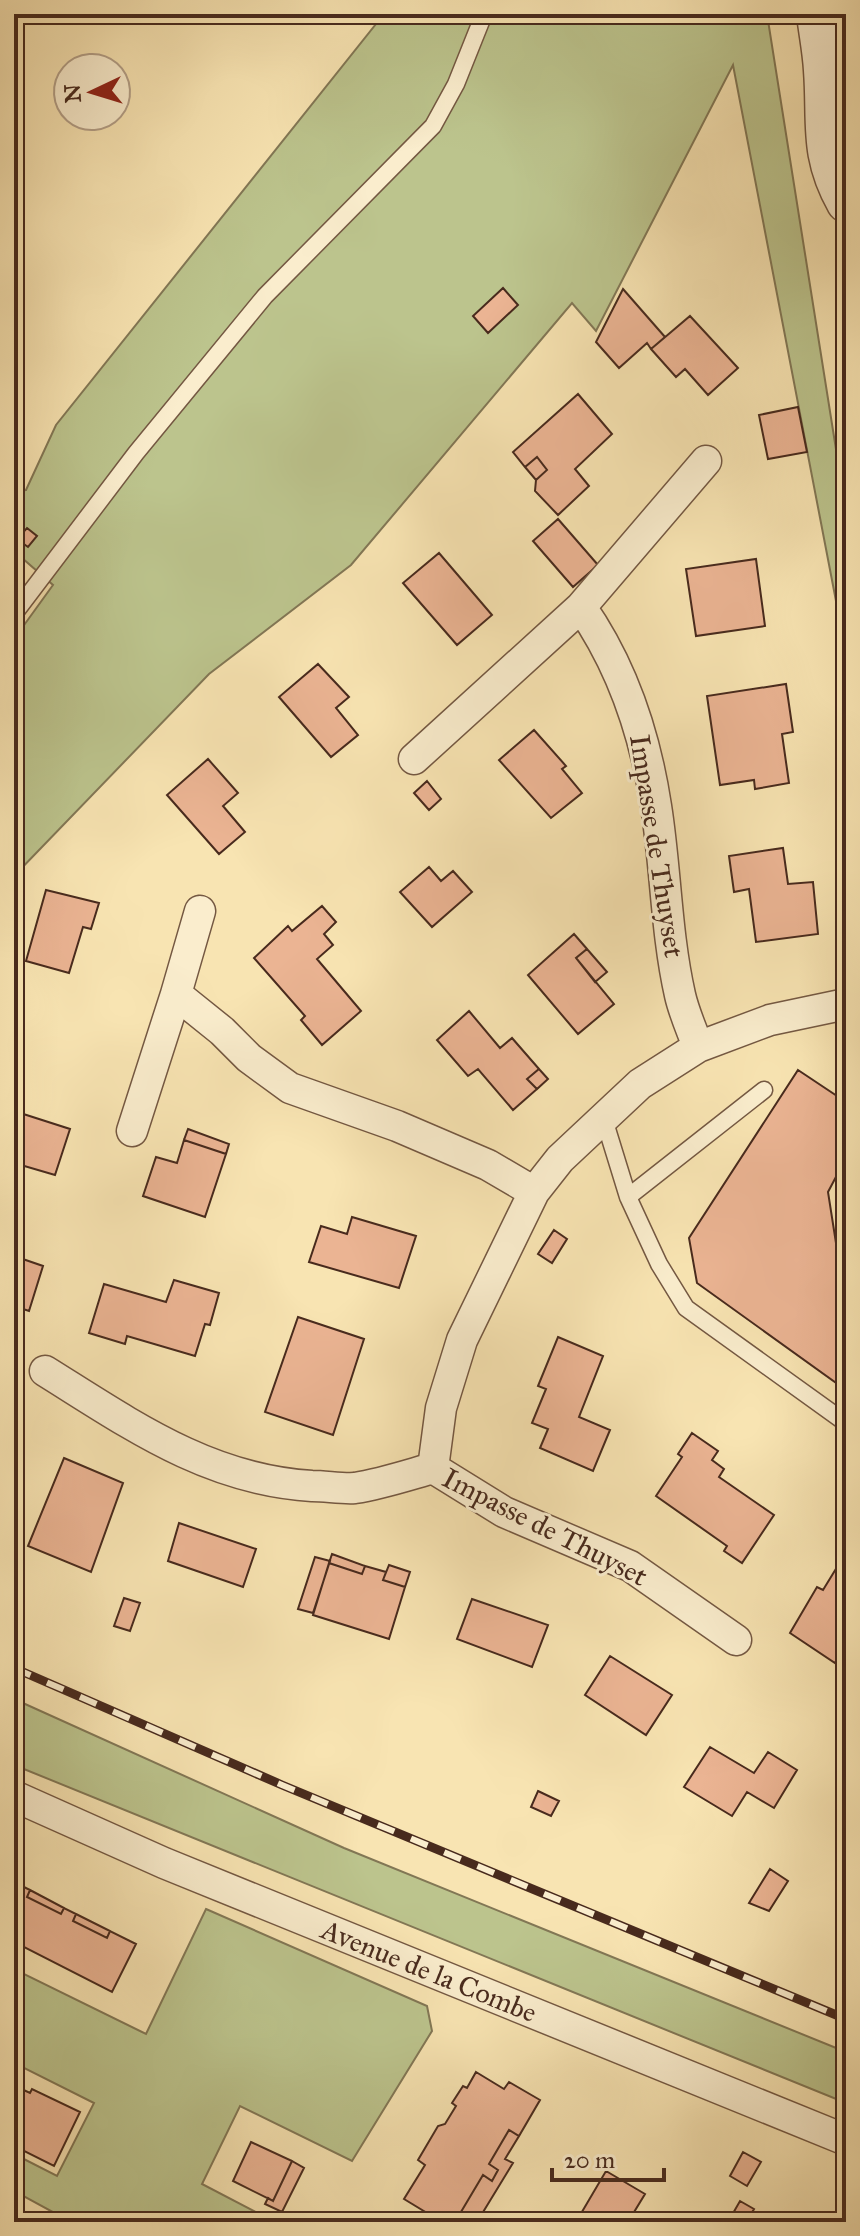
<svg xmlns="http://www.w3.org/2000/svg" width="860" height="2236" viewBox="0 0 860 2236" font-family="'IM FELL Great Primer',serif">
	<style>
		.green { fill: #bcc48d; stroke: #827755; stroke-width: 2 }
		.building { fill: #ebb493; stroke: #482a1d; stroke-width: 2 }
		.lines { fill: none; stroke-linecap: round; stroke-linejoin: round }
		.service-casing { stroke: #745842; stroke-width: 19 }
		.minor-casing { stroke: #745842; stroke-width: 33 }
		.tertiary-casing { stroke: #745842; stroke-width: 41 }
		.service { stroke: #faedcd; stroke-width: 16 }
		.minor { stroke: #faedcd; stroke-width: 30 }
		.tertiary { stroke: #faedcd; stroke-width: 38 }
		.rail-casing { stroke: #482a1d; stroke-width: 9 }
		.rail { stroke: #faedcd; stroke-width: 6; stroke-dasharray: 18; stroke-linecap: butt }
		.labels { text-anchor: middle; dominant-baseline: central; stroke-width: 6; stroke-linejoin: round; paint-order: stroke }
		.street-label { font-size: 28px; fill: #482a1d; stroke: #faedcd }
	</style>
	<rect width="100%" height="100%" fill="#f8e4b2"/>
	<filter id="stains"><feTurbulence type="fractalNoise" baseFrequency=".0025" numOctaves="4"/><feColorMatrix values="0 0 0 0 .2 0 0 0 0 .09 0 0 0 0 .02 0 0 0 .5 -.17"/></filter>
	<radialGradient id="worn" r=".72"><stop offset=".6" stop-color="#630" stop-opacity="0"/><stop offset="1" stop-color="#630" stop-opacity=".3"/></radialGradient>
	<path class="green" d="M 384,14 L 767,14 L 845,506 L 837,532 L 846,588 L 846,653 L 733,65 L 596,331 L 572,303 L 351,565 L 209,674 L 14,876 L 14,639 L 53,585 L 14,551 L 14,491 L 26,490 L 56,425 Z
		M 14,1699 L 344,1848 L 846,2052 L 846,2103 L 14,1765 Z
		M 206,1909 L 427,2006 L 432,2031 L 352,2161 L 240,2106 L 202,2184 L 275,2222 L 71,2222 L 14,2191 L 14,2154 L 57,2176 L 94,2103 L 14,2063 L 14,1969 L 146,2034 Z"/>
	<path class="building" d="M 503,288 L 518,305 L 488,333 L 473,316 Z
		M 623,289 L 665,337 L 651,349 L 647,343 L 619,368 L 596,342 Z
		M 690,316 L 738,368 L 708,395 L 685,369 L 676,377 L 651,349 Z
		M 578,394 L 612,434 L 575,469 L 589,486 L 558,515 L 535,491 L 536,480 L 547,470 L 537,457 L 525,467 L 513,452 Z
		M 798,407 L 807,452 L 768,459 L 759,415 Z
		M 537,457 L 547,470 L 536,480 L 525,467 Z
		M 558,519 L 598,565 L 573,587 L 533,541 Z
		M 27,528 L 37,536 L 28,547 L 17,539 Z
		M 439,553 L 492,615 L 457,645 L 403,583 Z
		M 756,559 L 765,626 L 696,636 L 686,569 Z
		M 318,664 L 349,697 L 336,708 L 358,735 L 331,757 L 279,697 Z
		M 786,684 L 793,732 L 782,734 L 789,783 L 755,789 L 754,780 L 720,785 L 707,696 Z
		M 534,730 L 566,766 L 562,769 L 582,793 L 551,818 L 499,760 Z
		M 208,759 L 238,793 L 223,806 L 245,832 L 219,854 L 167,795 Z
		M 427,781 L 441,799 L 429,810 L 414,793 Z
		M 783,848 L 788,884 L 813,882 L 818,934 L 756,942 L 749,889 L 734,892 L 729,856 Z
		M 429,867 L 441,881 L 453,871 L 472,892 L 432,927 L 400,892 Z
		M 46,890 L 99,903 L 91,929 L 83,927 L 69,973 L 26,961 Z
		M 322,906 L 336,922 L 324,934 L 333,945 L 317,959 L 361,1011 L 322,1045 L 301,1020 L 305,1016 L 254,958 L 288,926 L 292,931 Z
		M 574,934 L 587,949 L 576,958 L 614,1004 L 578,1034 L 528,975 Z
		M 587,949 L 607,972 L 595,982 L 576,958 Z
		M 469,1011 L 500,1048 L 512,1038 L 539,1069 L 527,1079 L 537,1089 L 513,1110 L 478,1069 L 468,1076 L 437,1040 Z
		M 539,1069 L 548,1079 L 537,1089 L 527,1079 Z
		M 798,1070 L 846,1102 L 846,1158 L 828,1192 L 841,1275 L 846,1279 L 846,1390 L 697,1283 L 689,1238 Z
		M 14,1111 L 70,1129 L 55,1175 L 14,1163 Z
		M 188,1129 L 229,1144 L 226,1154 L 184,1140 Z
		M 184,1140 L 226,1154 L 205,1217 L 143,1196 L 156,1157 L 177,1163 Z
		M 352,1217 L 416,1236 L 399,1288 L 309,1262 L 321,1226 L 347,1234 Z
		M 554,1230 L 567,1239 L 552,1263 L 538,1254 Z
		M 14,1256 L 43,1266 L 29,1311 L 14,1306 Z
		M 174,1280 L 219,1293 L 210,1325 L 205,1324 L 195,1356 L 127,1336 L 125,1344 L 89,1333 L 104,1284 L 166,1302 Z
		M 298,1317 L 364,1339 L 333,1435 L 265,1412 Z
		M 558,1337 L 603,1356 L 579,1417 L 610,1430 L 593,1471 L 540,1448 L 548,1429 L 532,1423 L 546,1389 L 538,1386 Z
		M 692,1433 L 718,1451 L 712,1460 L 724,1469 L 719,1477 L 774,1515 L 742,1563 L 724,1551 L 727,1546 L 656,1496 L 682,1457 L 678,1454 Z
		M 64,1458 L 123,1483 L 91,1572 L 28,1546 Z
		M 179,1523 L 256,1549 L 243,1587 L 168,1561 Z
		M 332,1554 L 365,1566 L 362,1574 L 329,1563 Z
		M 315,1557 L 330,1561 L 313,1613 L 298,1609 Z
		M 842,1559 L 846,1562 L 846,1644 L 835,1663 L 790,1633 L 817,1587 L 823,1590 Z
		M 329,1563 L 362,1574 L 365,1566 L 386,1572 L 383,1580 L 405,1587 L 389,1639 L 313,1615 Z
		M 389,1565 L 410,1572 L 405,1587 L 383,1580 Z
		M 124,1598 L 140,1603 L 130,1631 L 114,1626 Z
		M 472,1599 L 548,1625 L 532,1667 L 457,1639 Z
		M 610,1656 L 672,1695 L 646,1735 L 585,1695 Z
		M 710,1747 L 754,1773 L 768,1752 L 797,1770 L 774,1808 L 747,1792 L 732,1816 L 684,1787 Z
		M 538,1791 L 559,1801 L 551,1816 L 531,1807 Z
		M 770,1869 L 788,1881 L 769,1911 L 749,1903 Z
		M 14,1882 L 30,1890 L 27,1897 L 61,1914 L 64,1908 L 76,1914 L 73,1921 L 107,1938 L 110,1931 L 136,1944 L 112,1992 L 14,1942 Z
		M 30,1890 L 64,1908 L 61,1914 L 27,1897 Z
		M 76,1914 L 110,1931 L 107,1938 L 73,1921 Z
		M 476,2072 L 504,2089 L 509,2082 L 540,2100 L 519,2136 L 509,2130 L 489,2164 L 498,2170 L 492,2181 L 483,2175 L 455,2222 L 442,2222 L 404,2199 L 425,2165 L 418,2160 L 438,2126 L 445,2124 L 456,2106 L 452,2103 L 463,2086 L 467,2088 Z
		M 17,2087 L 30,2093 L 32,2089 L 80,2112 L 54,2166 L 14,2146 L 14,2093 Z
		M 509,2130 L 519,2136 L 505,2159 L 513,2163 L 477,2222 L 455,2222 L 483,2175 L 492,2181 L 498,2170 L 489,2164 Z
		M 251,2142 L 292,2161 L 273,2201 L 233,2181 Z
		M 743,2152 L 761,2162 L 747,2186 L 730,2176 Z
		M 292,2161 L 304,2168 L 282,2212 L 265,2204 L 268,2198 L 273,2201 Z
		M 606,2171 L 645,2194 L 628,2222 L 576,2222 Z
		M 740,2201 L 754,2209 L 748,2219 L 754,2222 L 728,2222 Z"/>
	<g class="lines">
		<defs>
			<path id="service" d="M 14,614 L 136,453 L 265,296 L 433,126 L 456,84 L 484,14
				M 604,1119 L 628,1197 L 659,1264 L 686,1308 L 846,1423
				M 628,1197 L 764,1090"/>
			<path id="minor" d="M 581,607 L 706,461
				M 414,759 L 581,607 C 623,667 645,734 656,806 C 666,869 666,933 680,995 C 684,1013 692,1030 698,1047
				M 176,994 L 200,911
				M 132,1131 L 176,994 L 222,1031 L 249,1058 L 290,1088 L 397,1126 L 488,1165 L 534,1192
				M 45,1371 C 130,1424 208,1480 312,1486 C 326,1486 342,1489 355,1488 C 381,1484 408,1475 433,1468 L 504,1512 L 630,1566 L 736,1640
				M 433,1468 L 441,1408 L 462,1340 L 534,1192 L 560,1159 L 640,1084 L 698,1047 L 770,1020 L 846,1004
				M 14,1796 L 164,1863 L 846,2140"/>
			<path id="tertiary" d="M 816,14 C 818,32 822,51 823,70 C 827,123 818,153 846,203"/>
		</defs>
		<use href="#service" class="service-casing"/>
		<use href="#minor" class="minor-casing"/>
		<use href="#tertiary" class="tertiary-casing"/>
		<use href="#service" class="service"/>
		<use href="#minor" class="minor"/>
		<use href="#tertiary" class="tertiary"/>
		<defs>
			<path id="rail" d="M 14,1668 L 282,1785 L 846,2019"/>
		</defs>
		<use href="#rail" class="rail-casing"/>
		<use href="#rail" class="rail"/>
	</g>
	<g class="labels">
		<g class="street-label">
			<text transform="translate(657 846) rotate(81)">Impasse de Thuyset</text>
			<text transform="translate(545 1527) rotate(27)">Impasse de Thuyset</text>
			<text transform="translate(429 1971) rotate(22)">Avenue de la Combe</text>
		</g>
	</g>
	<rect width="860" height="2236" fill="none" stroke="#f8e4b2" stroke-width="48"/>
	<rect x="16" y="16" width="828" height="2204" fill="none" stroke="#482a1d" stroke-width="4"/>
	<rect x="24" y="24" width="812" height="2188" fill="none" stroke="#482a1d" stroke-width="2"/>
	<g transform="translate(92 92) rotate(266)"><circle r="38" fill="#faedcd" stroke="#b39f87" stroke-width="2"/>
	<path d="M0-6L14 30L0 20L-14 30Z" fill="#8f2418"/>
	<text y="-12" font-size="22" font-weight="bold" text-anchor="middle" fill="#482a1d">N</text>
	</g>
	<path d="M552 2168v12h112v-12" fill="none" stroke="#482a1d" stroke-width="4"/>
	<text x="564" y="2168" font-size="24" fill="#482a1d" stroke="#faedcd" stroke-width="6" paint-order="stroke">20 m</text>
	<rect width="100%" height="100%" filter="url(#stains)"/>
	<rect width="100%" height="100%" fill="url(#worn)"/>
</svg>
